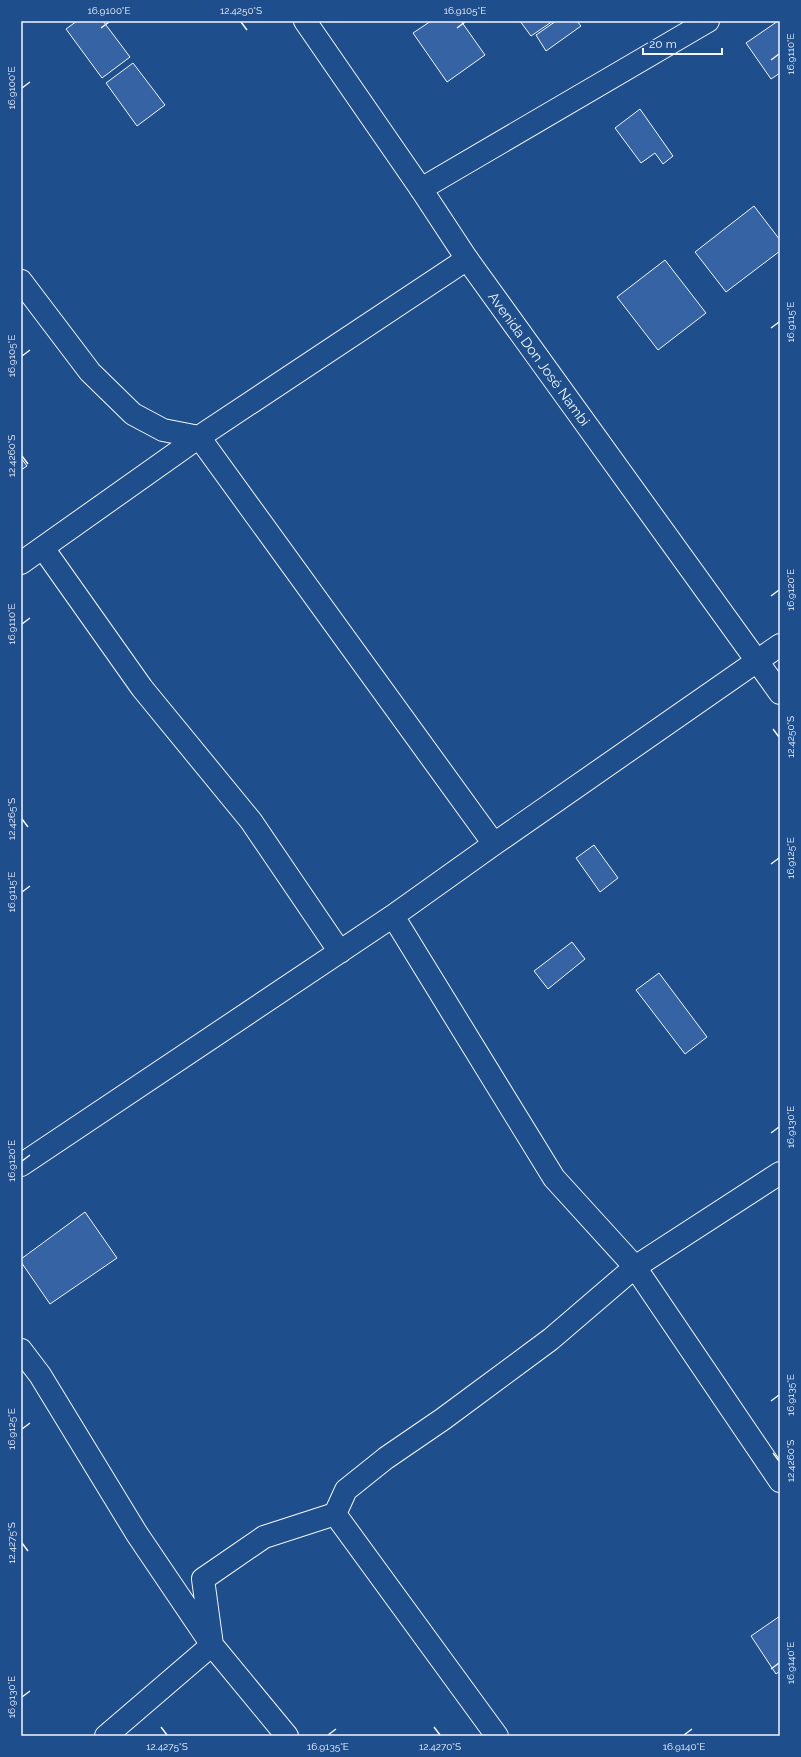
<svg xmlns="http://www.w3.org/2000/svg" width="801" height="1757" viewBox="0 0 801 1757" font-family="Raleway,sans-serif">
	<style>
		.building { fill: #3563a3; stroke: #f2f6ff }
		.lines { fill: none; stroke-linecap: round; stroke-linejoin: round }
		.street-casing { stroke: #f2f6ff; stroke-width: 24 }
		.secondary-casing { stroke: #f2f6ff; stroke-width: 24 }
		.street { stroke: #1f4e8c; stroke-width: 22 }
		.secondary { stroke: #1f4e8c; stroke-width: 22 }
		.ticks { fill: none; stroke: #f2f6ff; stroke-width: 1.5 }
		.labels { text-anchor: middle; dominant-baseline: central; stroke-width: 3; stroke-linejoin: round; paint-order: stroke }
		.street-label { font-size: 14px; fill: #f2f6ff; stroke: #1f4e8c }
		.neatline { fill: none; stroke: #f2f6ff; stroke-width: 1.5 }
		.ticks-label { font-size: 10px; text-anchor: middle; fill: #f2f6ff }
	</style>
	<rect width="100%" height="100%" fill="#1f4e8c"/>
	<path class="building" d="M 77,21 L 103,21 L 130,57 L 102,78 L 66,29 Z
		M 431,21 L 461,21 L 485,55 L 447,82 L 413,33 Z
		M 520,21 L 553,21 L 531,36 Z
		M 556,21 L 577,21 L 581,26 L 546,51 L 536,35 Z
		M 778,21 L 780,21 L 780,73 L 771,79 L 746,43 Z
		M 133,63 L 165,105 L 137,126 L 106,83 Z
		M 640,109 L 673,156 L 663,164 L 655,153 L 641,163 L 615,128 Z
		M 754,206 L 780,240 L 780,251 L 726,292 L 695,252 Z
		M 665,260 L 706,313 L 658,350 L 617,297 Z
		M 21,458 L 27,466 L 21,470 Z
		M 594,845 L 618,878 L 600,892 L 576,858 Z
		M 572,942 L 585,959 L 548,989 L 534,971 Z
		M 659,973 L 707,1037 L 685,1054 L 636,990 Z
		M 85,1212 L 117,1258 L 50,1304 L 21,1262 L 21,1259 Z
		M 780,1616 L 780,1671 L 776,1674 L 751,1636 Z"/>
	<g class="lines">
		<defs>
			<path id="street" d="M 421,189 L 708,21
				M 21,281 L 90,372 L 133,414 L 163,430 L 199,437 L 494,844
				M 43,548 L 142,688 L 251,821 L 340,952
				M 21,563 L 199,437 L 467,259
				M 393,916 L 554,1178 L 635,1267 L 780,1481
				M 21,1165 L 393,916 L 494,844 L 780,645
				M 21,1350 L 40,1375 L 137,1534 L 212,1645 L 287,1736
				M 335,1514 L 497,1736
				M 106,1736 L 212,1645 L 203,1579 L 264,1537 L 335,1514 L 346,1490 L 386,1458 L 443,1419 L 551,1339 L 635,1267 L 780,1173"/>
			<path id="secondary" d="M 305,21 L 421,189 L 467,259 L 780,693"/>
		</defs>
		<use href="#street" class="street-casing"/>
		<use href="#secondary" class="secondary-casing"/>
		<use href="#street" class="street"/>
		<use href="#secondary" class="secondary"/>
	</g>
	<path class="ticks" d="M 241,22 L 247,30M 101,28 L 109,22M 457,28 L 465,22M 771,60 L 779,54M 22,88 L 30,82M 771,328 L 779,322M 22,356 L 30,350M 22,456 L 28,464M 771,596 L 779,590M 22,624 L 30,618M 773,729 L 779,737M 22,819 L 28,827M 771,864 L 779,858M 22,892 L 30,886M 771,1133 L 779,1127M 22,1161 L 30,1155M 771,1401 L 779,1395M 22,1429 L 30,1423M 773,1453 L 779,1461M 22,1543 L 28,1551M 771,1669 L 779,1663M 22,1697 L 30,1691M 161,1727 L 167,1735M 434,1727 L 440,1735M 328,1735 L 336,1729M 684,1735 L 692,1729"/>
	<g class="labels">
		<g class="street-label">
			<text transform="translate(539 359) rotate(54)">Avenida Don José Nambi</text>
		</g>
	</g>
	<rect width="801" height="1757" fill="none" stroke="#1f4e8c" stroke-width="44"/>
	<path d="M643 48v6h79v-6" fill="none" stroke="#f2f6ff" stroke-width="2"/>
	<text x="649" y="48" font-size="12" fill="#f2f6ff" stroke="#1f4e8c" stroke-width="3" paint-order="stroke">20 m</text>
	<rect x="22" y="22" width="757" height="1713" class="neatline"/>
	<g class="ticks-label">
		<text x="109" y="14">16.9100°E</text>
		<text x="241" y="14">12.4250°S</text>
		<text x="465" y="14">16.9105°E</text>
		<text transform="translate(790 54) rotate(-90)" y="4">16.9110°E</text>
		<text transform="translate(11 88) rotate(-90)" y="4">16.9100°E</text>
		<text transform="translate(790 322) rotate(-90)" y="4">16.9115°E</text>
		<text transform="translate(11 356) rotate(-90)" y="4">16.9105°E</text>
		<text transform="translate(11 456) rotate(-90)" y="4">12.4260°S</text>
		<text transform="translate(790 590) rotate(-90)" y="4">16.9120°E</text>
		<text transform="translate(11 624) rotate(-90)" y="4">16.9110°E</text>
		<text transform="translate(790 737) rotate(-90)" y="4">12.4250°S</text>
		<text transform="translate(11 819) rotate(-90)" y="4">12.4265°S</text>
		<text transform="translate(790 858) rotate(-90)" y="4">16.9125°E</text>
		<text transform="translate(11 892) rotate(-90)" y="4">16.9115°E</text>
		<text transform="translate(790 1127) rotate(-90)" y="4">16.9130°E</text>
		<text transform="translate(11 1161) rotate(-90)" y="4">16.9120°E</text>
		<text transform="translate(790 1395) rotate(-90)" y="4">16.9135°E</text>
		<text transform="translate(11 1429) rotate(-90)" y="4">16.9125°E</text>
		<text transform="translate(790 1461) rotate(-90)" y="4">12.4260°S</text>
		<text transform="translate(11 1543) rotate(-90)" y="4">12.4275°S</text>
		<text transform="translate(790 1663) rotate(-90)" y="4">16.9140°E</text>
		<text transform="translate(11 1697) rotate(-90)" y="4">16.9130°E</text>
		<text x="167" y="1750">12.4275°S</text>
		<text x="328" y="1750">16.9135°E</text>
		<text x="440" y="1750">12.4270°S</text>
		<text x="684" y="1750">16.9140°E</text>
	</g>
</svg>
